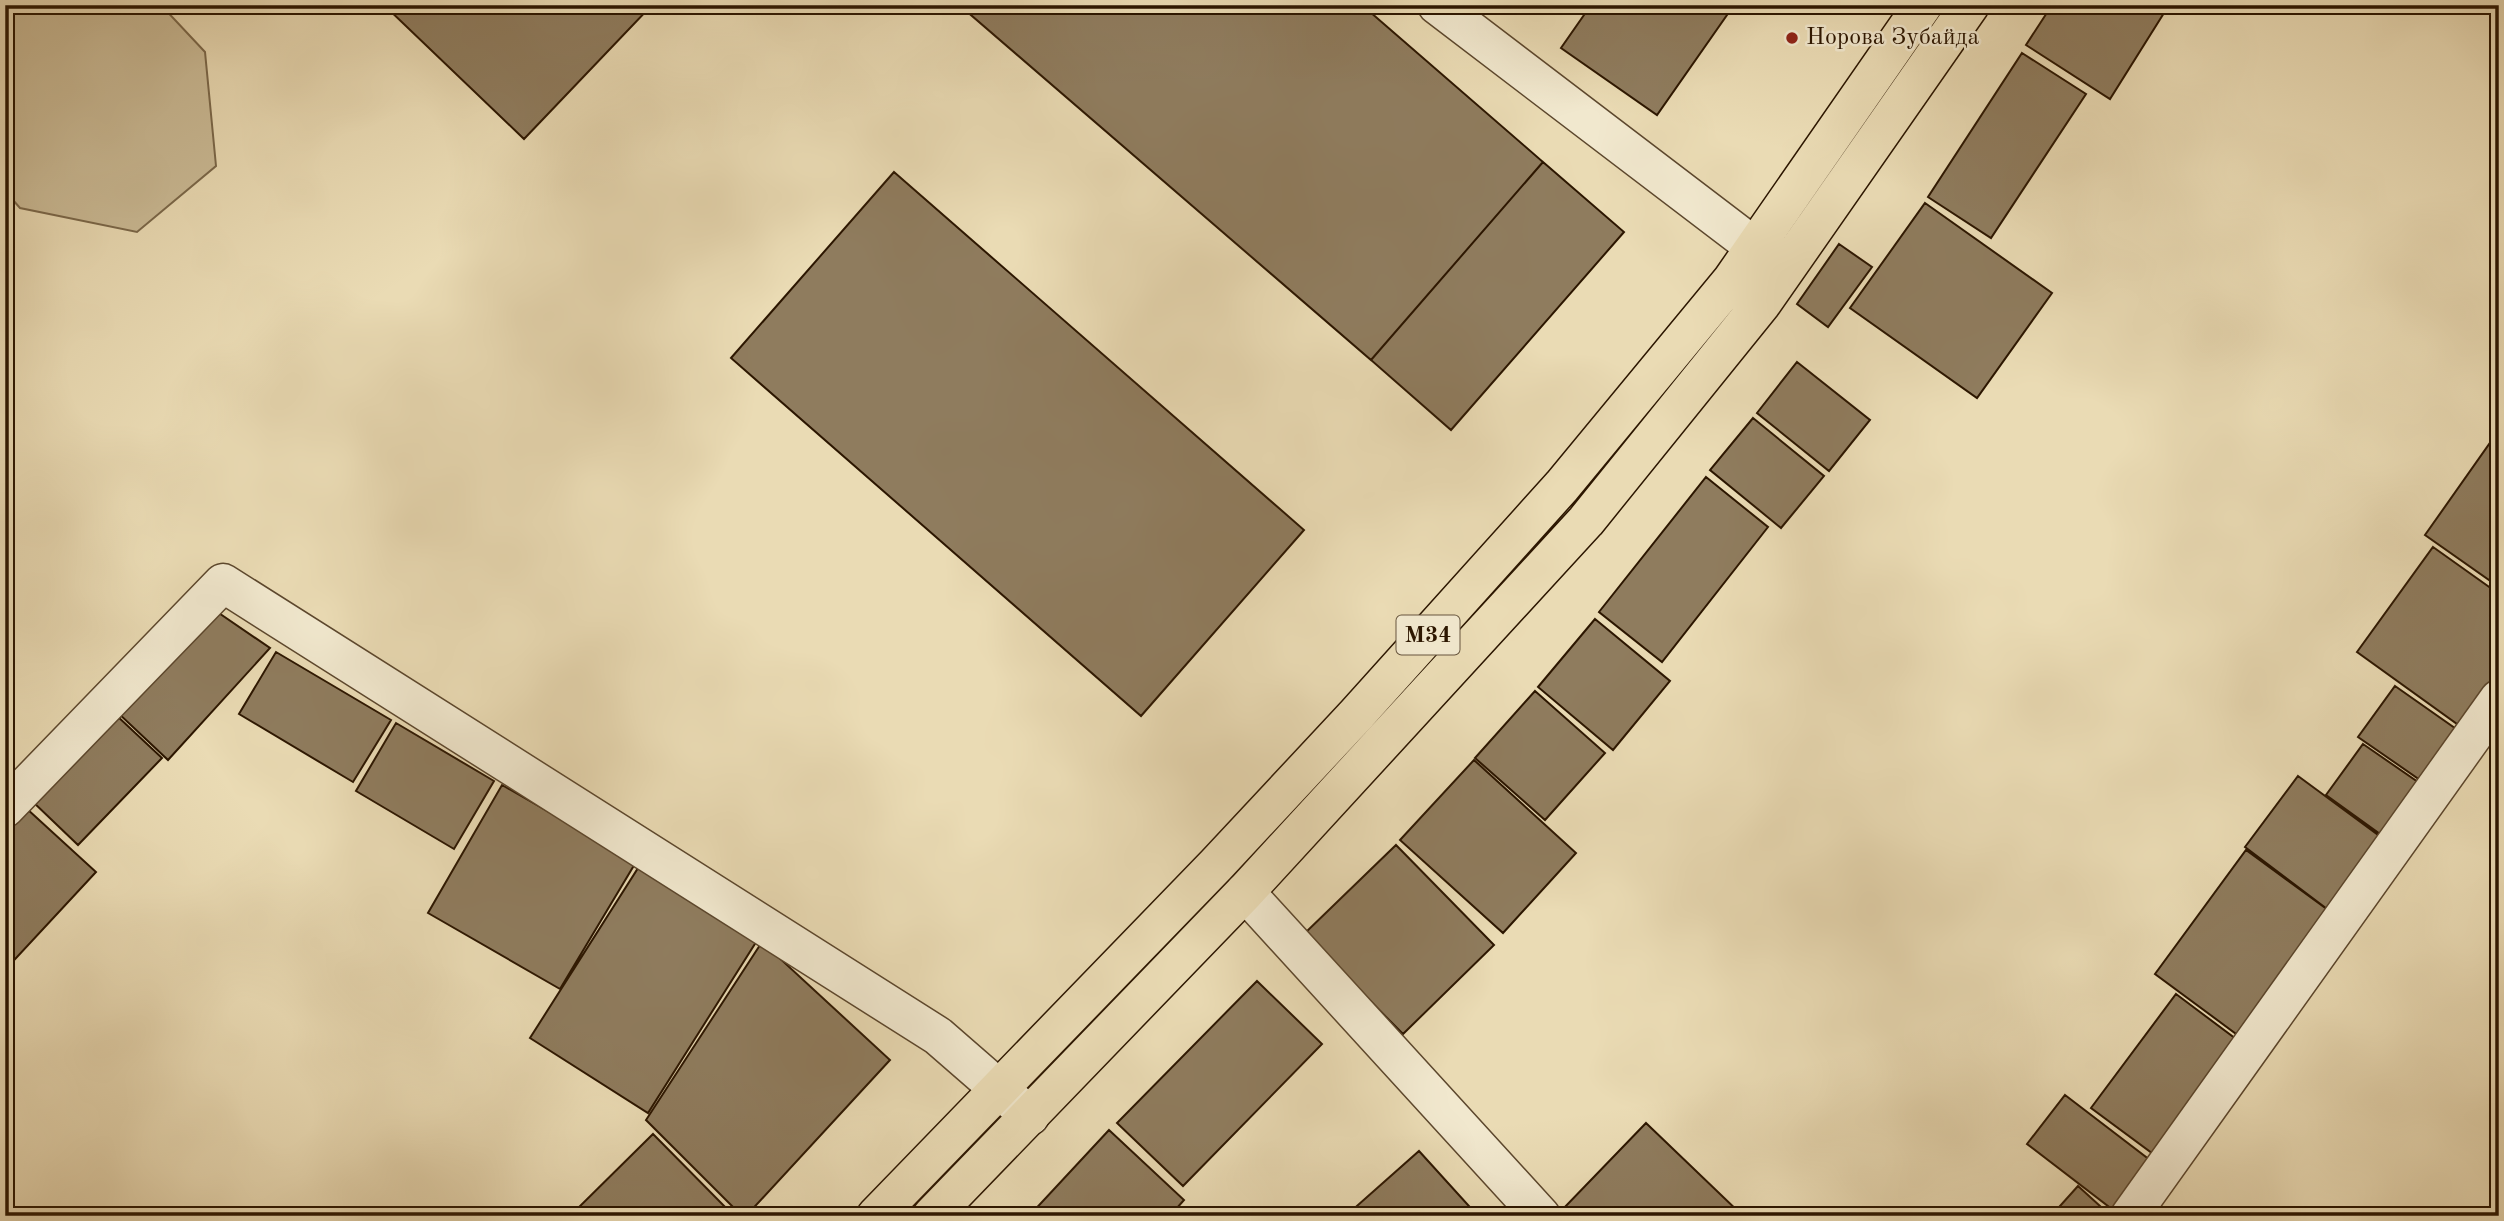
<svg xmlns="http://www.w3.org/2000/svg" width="2504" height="1221" viewBox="0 0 2504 1221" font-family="'Old Standard TT',serif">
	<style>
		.green { fill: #caba95; stroke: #7b684a; stroke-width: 2 }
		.building { fill: #8f7c5e; stroke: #2c1600; stroke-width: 2 }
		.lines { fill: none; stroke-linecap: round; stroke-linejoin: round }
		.minor-casing { stroke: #5c472d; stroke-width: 41 }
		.major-casing { stroke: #2c1600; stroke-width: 41 }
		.minor { stroke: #f1e8ce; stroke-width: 38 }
		.major { stroke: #eadbb4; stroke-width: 38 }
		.poi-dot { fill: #8f2418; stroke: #f1e8ce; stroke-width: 2.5 }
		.labels { text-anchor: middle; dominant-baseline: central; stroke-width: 5; stroke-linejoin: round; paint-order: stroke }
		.shield { fill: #f1e8ce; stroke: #67553e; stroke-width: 2 }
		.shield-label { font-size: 23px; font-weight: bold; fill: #2c1600 }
		.poi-label { font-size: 24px; fill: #2c1600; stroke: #f1e8ce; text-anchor: start }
	</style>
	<rect width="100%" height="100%" fill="#eadbb4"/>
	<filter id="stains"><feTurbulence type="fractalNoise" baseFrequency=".00286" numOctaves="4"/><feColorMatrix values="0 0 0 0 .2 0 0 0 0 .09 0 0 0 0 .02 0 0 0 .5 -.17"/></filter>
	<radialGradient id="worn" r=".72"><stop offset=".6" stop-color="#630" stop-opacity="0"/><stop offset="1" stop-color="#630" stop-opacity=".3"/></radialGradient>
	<path class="green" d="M 5,5 L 161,5 L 205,52 L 216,166 L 137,232 L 20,208 L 5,191 Z"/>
	<path class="building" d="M 384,5 L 652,5 L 524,139 Z
		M 967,5 L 1362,5 L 1543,162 L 1371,360 L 964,9 Z
		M 1591,5 L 1734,5 L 1657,115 L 1561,48 Z
		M 2052,5 L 2169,5 L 2110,99 L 2026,45 Z
		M 2022,53 L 2086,94 L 1991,238 L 1928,197 Z
		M 1543,162 L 1624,232 L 1451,430 L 1371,360 Z
		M 894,172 L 1304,530 L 1141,716 L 731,358 Z
		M 1925,203 L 2052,293 L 1977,398 L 1850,308 Z
		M 1839,244 L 1872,267 L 1828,327 L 1797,304 Z
		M 1797,362 L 1870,420 L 1829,471 L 1757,413 Z
		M 1753,418 L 1824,476 L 1781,528 L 1710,470 Z
		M 2492,440 L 2499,445 L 2499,587 L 2425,535 Z
		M 1706,477 L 1768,527 L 1662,662 L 1599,612 Z
		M 2433,547 L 2499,594 L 2499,696 L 2471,734 L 2357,652 Z
		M 213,609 L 270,648 L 168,760 L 117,712 Z
		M 1595,619 L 1670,681 L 1613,750 L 1538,687 Z
		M 276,652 L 391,720 L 353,782 L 239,714 Z
		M 2395,686 L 2469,738 L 2433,789 L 2358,737 Z
		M 1535,691 L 1605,753 L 1545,820 L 1475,758 Z
		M 115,714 L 162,758 L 78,845 L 32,801 Z
		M 396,723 L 494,781 L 454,849 L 356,791 Z
		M 2363,744 L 2431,791 L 2394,844 L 2326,795 Z
		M 1474,760 L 1576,853 L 1503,933 L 1400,840 Z
		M 2298,776 L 2393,846 L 2339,918 L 2245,847 Z
		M 502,785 L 636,862 L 560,989 L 428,913 Z
		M 26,808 L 96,872 L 5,970 L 5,830 Z
		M 1396,845 L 1494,945 L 1403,1034 L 1304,934 Z
		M 2246,850 L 2339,918 L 2247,1042 L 2155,974 Z
		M 640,865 L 758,939 L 648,1113 L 530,1038 Z
		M 762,942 L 890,1060 L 746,1216 L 742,1216 L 646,1120 Z
		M 1257,981 L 1322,1044 L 1183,1186 L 1117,1123 Z
		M 2176,994 L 2244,1045 L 2160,1159 L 2091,1108 Z
		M 2065,1095 L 2159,1167 L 2121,1216 L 2027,1144 Z
		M 1646,1123 L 1743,1216 L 1566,1216 L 1561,1211 Z
		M 1109,1130 L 1184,1200 L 1170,1216 L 1029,1216 Z
		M 653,1134 L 734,1216 L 570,1216 Z
		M 1419,1151 L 1478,1216 L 1352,1216 L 1349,1213 Z
		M 2078,1186 L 2111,1216 L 2051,1216 Z"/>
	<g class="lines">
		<defs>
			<path id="minor" d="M 1437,5 L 1756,248
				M 5,808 L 223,583 L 938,1036 L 1030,1116
				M 1245,892 L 1541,1216
				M 2130,1216 L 2499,699"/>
			<path id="major" d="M 876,1216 L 1216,865 L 1356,715 L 1562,486 L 1732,280 L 1923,5
				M 932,1216 L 1245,892 L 1586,521 L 1762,303 L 1970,5"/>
		</defs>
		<use href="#minor" class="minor-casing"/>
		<use href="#major" class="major-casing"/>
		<use href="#minor" class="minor"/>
		<use href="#major" class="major"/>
	</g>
	<circle class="poi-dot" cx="1792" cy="38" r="7"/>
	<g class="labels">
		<rect class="shield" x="1396.5" y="615.5" width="63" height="39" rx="5"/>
		<g class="shield-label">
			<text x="1428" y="635">M34</text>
		</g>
		<g class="poi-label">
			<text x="1806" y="38">Норова Зубайда</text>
		</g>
	</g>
	<rect width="2504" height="1221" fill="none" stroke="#eadbb4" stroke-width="28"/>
	<rect x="7" y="7" width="2490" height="1207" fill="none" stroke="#2c1600" stroke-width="3.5"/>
	<rect x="14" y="14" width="2476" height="1193" fill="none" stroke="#2c1600" stroke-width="2"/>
	<rect width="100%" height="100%" filter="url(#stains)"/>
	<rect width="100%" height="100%" fill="url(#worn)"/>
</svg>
